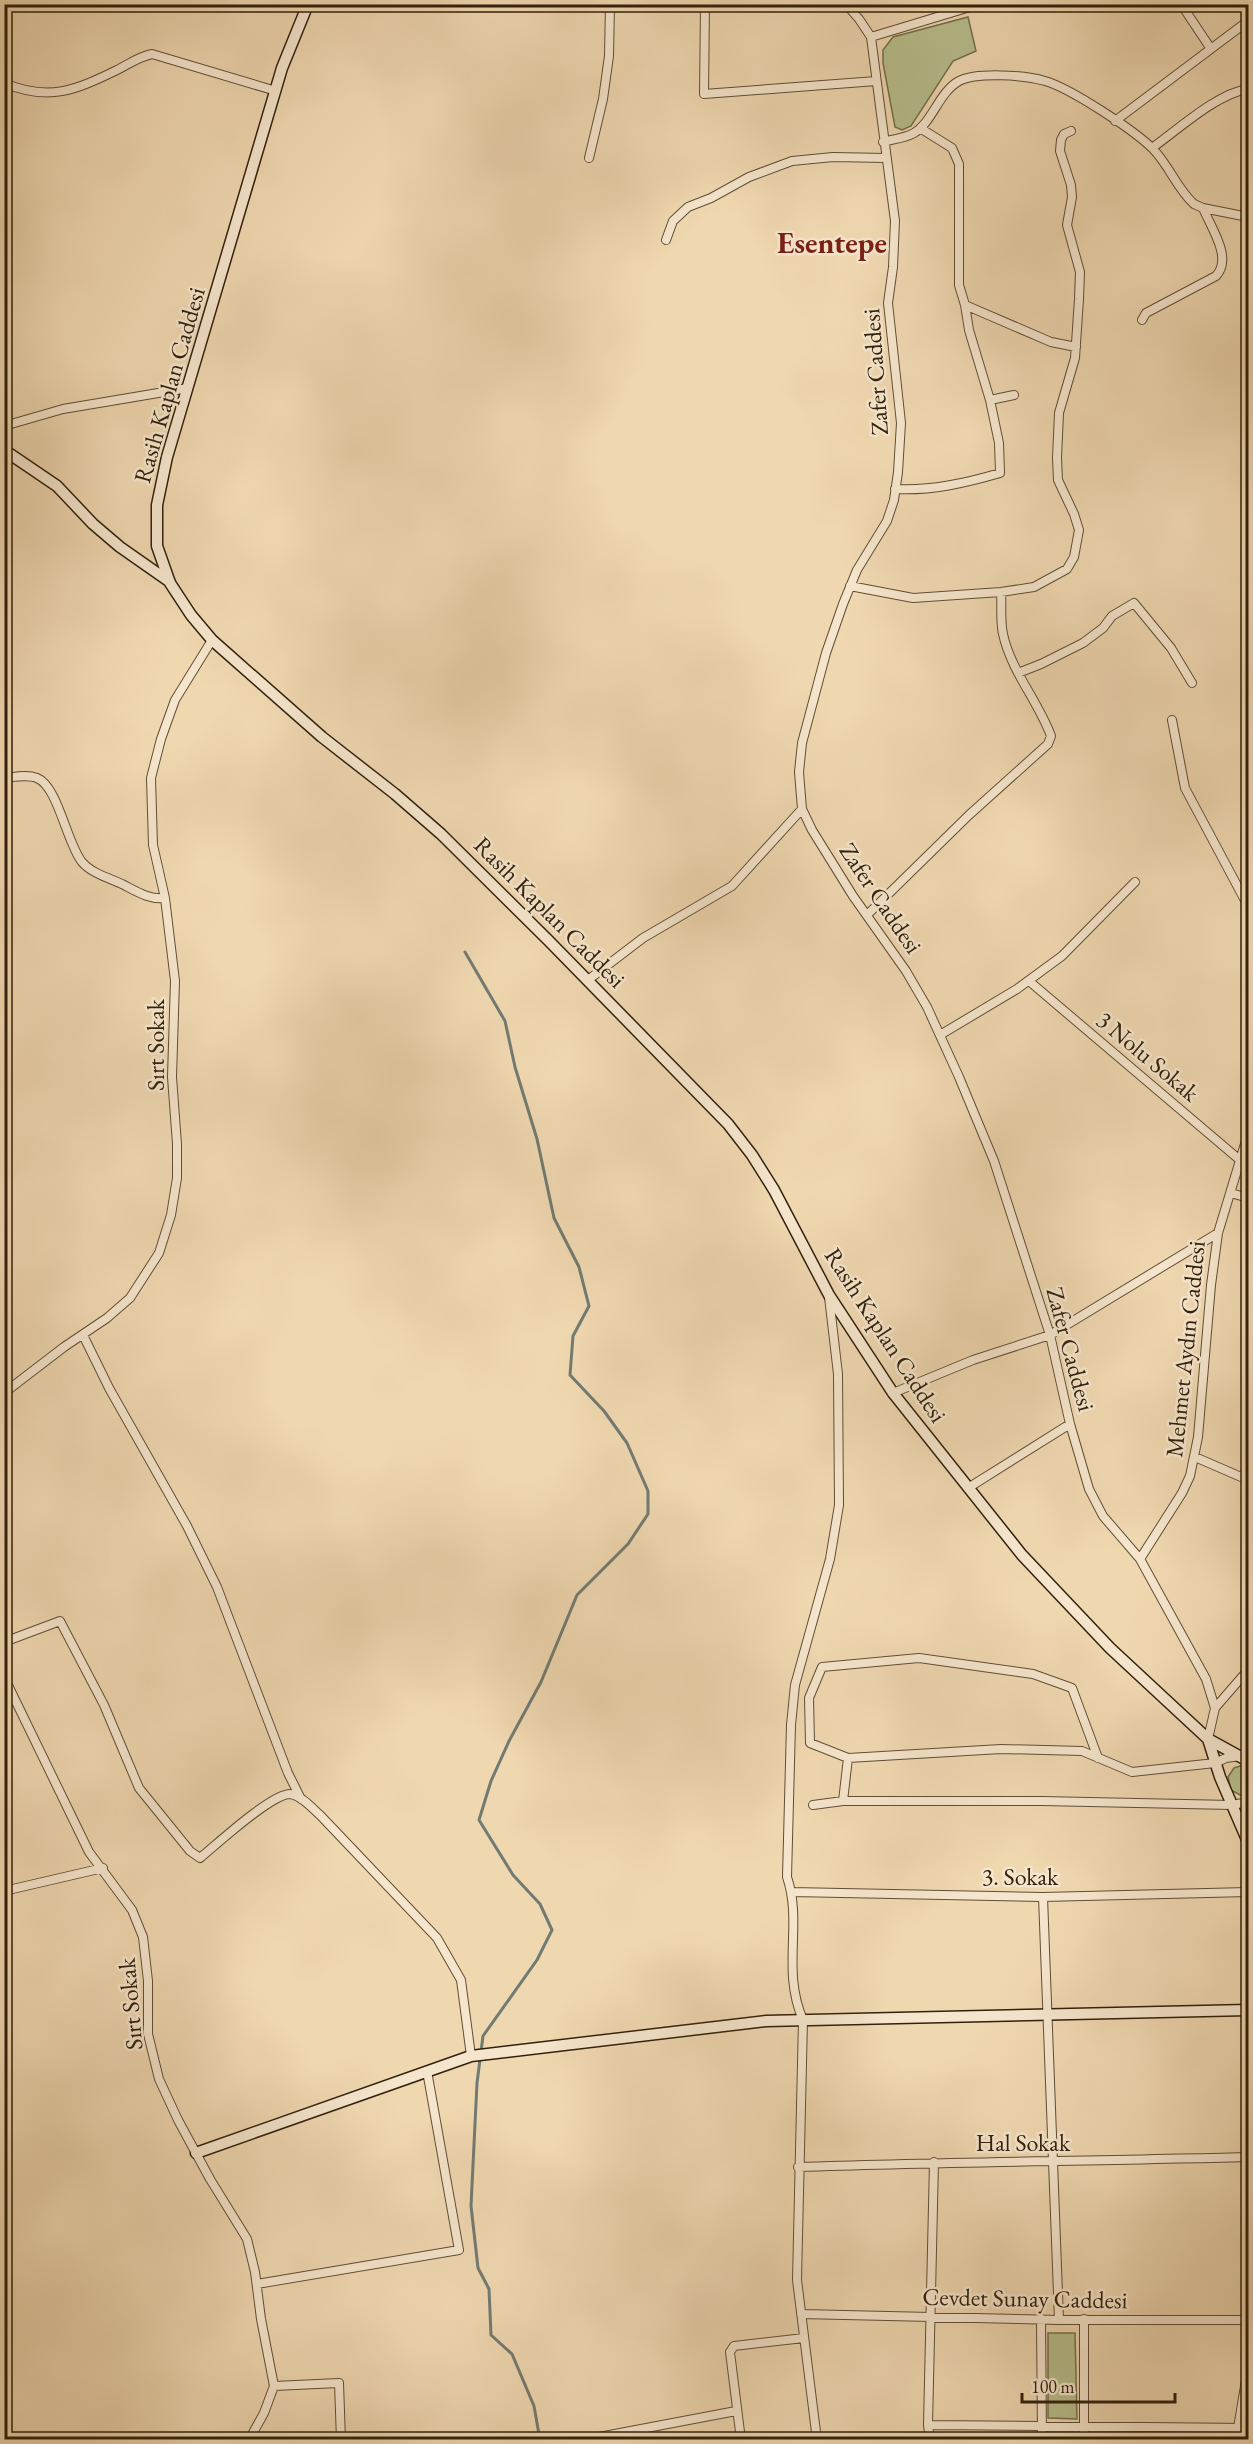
<svg xmlns="http://www.w3.org/2000/svg" width="1253" height="2444" viewBox="0 0 1253 2444" font-family="'EB Garamond',serif">
	<style>
		.green { fill: #b7be8c; stroke: #74704c; stroke-width: 1.5 }
		.lines { fill: none; stroke-linecap: round; stroke-linejoin: round }
		.stream { stroke: #727b72; stroke-width: 3 }
		.street-casing { stroke: #604e34; stroke-width: 10 }
		.secondary-casing { stroke: #31210b; stroke-width: 13 }
		.street { stroke: #f5e5cc; stroke-width: 8 }
		.secondary { stroke: #f5e5cc; stroke-width: 10 }
		.labels { text-anchor: middle; dominant-baseline: central; stroke-width: 5; stroke-linejoin: round; paint-order: stroke }
		.street-label { font-size: 24px; fill: #31210b; stroke: #f5e5cc }
		.district-label { font-size: 30px; font-weight: bold; fill: #7a1f14; stroke: #f5e5cc }
	</style>
	<rect width="100%" height="100%" fill="#efd7b0"/>
	<filter id="stains"><feTurbulence type="fractalNoise" baseFrequency=".00333" numOctaves="4"/><feColorMatrix values="0 0 0 0 .2 0 0 0 0 .09 0 0 0 0 .02 0 0 0 .5 -.17"/></filter>
	<radialGradient id="worn" r=".72"><stop offset=".6" stop-color="#630" stop-opacity="0"/><stop offset="1" stop-color="#630" stop-opacity=".3"/></radialGradient>
	<path class="green" d="M 968,17 L 976,51 L 953,61 L 911,126 L 902,130 L 895,127 L 883,63 L 883,50 L 893,37 Z
		M 1243,1765 L 1248,1766 L 1248,1794 L 1240,1795 L 1231,1790 L 1228,1777 L 1234,1768 Z
		M 1048,2333 L 1075,2333 L 1077,2419 L 1048,2418 Z"/>
	<g class="lines">
		<path class="stream" d="M 465,952 L 505,1021 L 515,1067 L 537,1139 L 554,1218 L 579,1267 L 589,1306 L 573,1336 L 570,1375 L 604,1411 L 627,1443 L 648,1491 L 648,1514 L 628,1544 L 577,1595 L 541,1682 L 509,1741 L 491,1781 L 479,1820 L 513,1875 L 540,1904 L 552,1930 L 537,1960 L 483,2036 L 477,2083 L 471,2206 L 478,2268 L 489,2289 L 491,2335 L 512,2354 L 534,2406 L 540,2440"/>
		<defs>
			<path id="street" d="M 705,4 L 704,94 L 876,81
				M 846,4 L 859,19 L 871,37 L 895,221 L 893,267 L 888,303 L 901,423 L 898,472 L 894,500 L 887,521 L 857,570 L 843,604 L 826,653 L 802,743 L 799,772 L 802,809 L 812,830 L 853,896 L 906,971 L 927,1007 L 959,1077 L 994,1161 L 1050,1335 L 1070,1424 L 1089,1489 L 1103,1516 L 1140,1559 L 1206,1679 L 1215,1708 L 1208,1739
				M 1181,4 L 1211,49
				M 871,37 L 980,4
				M 4,83 C 49,102 76,90 117,70 C 129,64 138,57 152,54 L 276,91
				M 1115,121 L 1248,21
				M 920,128 L 952,148 L 959,164 L 959,285 L 965,305 L 969,330 L 990,400 L 1014,395
				M 883,142 C 893,139 906,138 914,133 C 932,123 939,92 959,81 C 977,72 1024,75 1045,81 C 1070,88 1134,130 1153,149 C 1169,165 1177,189 1194,204 L 1203,208 L 1248,217
				M 1152,148 C 1179,129 1216,94 1248,89
				M 589,158 L 603,99 L 609,56 L 610,4
				M 666,240 L 673,221 L 688,207 L 711,198 L 749,177 L 792,161 L 833,157 L 886,158
				M 965,305 L 1051,342 L 1076,347
				M 1142,320 L 1146,313 L 1216,276 C 1233,258 1211,228 1203,208
				M 4,426 L 63,409 L 188,388
				M 895,489 C 931,491 966,483 1000,473 L 999,443 L 990,400
				M 850,586 L 913,598 L 1001,592 L 1034,587 L 1067,569 L 1074,557 L 1079,530 L 1074,514 L 1058,480 L 1057,458 L 1059,413 L 1075,358 L 1079,299 L 1080,272 L 1067,225 L 1072,197 L 1071,185 L 1060,151 L 1061,140 L 1064,134 L 1071,131
				M 1018,673 L 1041,664 L 1083,643 L 1103,628 L 1112,616 L 1134,603 L 1171,648 L 1192,683
				M 1172,720 L 1185,788 L 1248,906
				M 4,778 C 15,777 27,774 37,778 C 58,786 67,844 82,862 C 91,873 109,878 122,884 C 136,891 149,900 165,898
				M 867,915 L 969,815 L 1048,744 L 1051,736 C 1038,701 1011,671 1003,634 C 1000,621 1002,605 1001,592
				M 588,980 L 643,938 L 732,886 L 802,809
				M 1029,981 L 1241,1161
				M 940,1035 L 1017,989 L 1062,956 L 1135,882
				M 1231,1193 L 1248,1198
				M 83,1335 L 109,1388 L 187,1526 L 217,1587 L 288,1773 L 301,1799
				M 4,1393 L 64,1347 L 107,1318 L 130,1298 L 159,1253 L 171,1215 L 177,1178 L 177,1144 L 172,1077 L 175,981 L 165,898 L 153,845 L 151,778 L 161,739 L 175,700 L 212,640
				M 893,1393 L 973,1360 L 1050,1335 L 1218,1233
				M 1195,1457 L 1248,1480
				M 968,1488 L 1070,1424
				M 1140,1559 L 1182,1493 L 1190,1476 L 1198,1437 L 1211,1285 L 1218,1233 L 1248,1134
				M 4,1642 L 60,1621 L 104,1705 L 139,1788 L 190,1851 L 200,1858 C 216,1845 271,1794 290,1794 C 301,1795 312,1808 320,1815 L 437,1938 L 461,1980 L 471,2056
				M 4,1677 L 89,1852 L 132,1910 L 143,1937 L 148,1981 L 148,2034 L 159,2079 L 178,2120 L 210,2179 L 247,2239 L 255,2272 L 261,2319 L 274,2386 L 264,2413 L 249,2440
				M 1215,1708 L 1248,1670
				M 1240,1756 L 1226,1758 L 1215,1763 L 1132,1772 L 1082,1751 L 1001,1749 L 848,1758 L 843,1801 L 1042,1801 L 1232,1805 L 1248,1802
				M 848,1758 L 810,1743 L 809,1698 L 822,1667 L 919,1658 L 1033,1674 L 1072,1688 L 1098,1758
				M 813,1805 L 843,1801
				M 4,1891 L 103,1868
				M 792,1892 L 1043,1897 L 1248,1892
				M 1043,1897 L 1059,2320
				M 798,2167 C 948,2162 1098,2161 1248,2157
				M 257,2284 L 459,2250 L 427,2071
				M 801,2314 L 1059,2320 L 1248,2320
				M 1041,2319 L 1042,2440
				M 1084,2319 L 1084,2440
				M 274,2386 L 339,2383 L 341,2440
				M 928,2425 L 1248,2428
				M 599,2440 L 599,2437 L 736,2411
				M 741,2440 L 730,2352 L 734,2346 L 804,2338
				M 817,2440 L 797,2280 L 803,2020 C 781,1969 803,1924 787,1877 L 791,1725 L 795,1685 L 830,1559 L 839,1505 L 838,1374 L 829,1297
				M 930,2440 L 928,2425 L 934,2162
				M 1236,2440 L 1246,2380 L 1248,2347"/>
			<path id="secondary" d="M 308,4 L 282,68 L 167,457 L 157,505 L 157,546 L 170,583 L 191,615 L 212,640 L 322,737 L 395,794 L 441,834 L 548,940 L 728,1124 L 752,1155 L 774,1190 L 829,1295 L 893,1393 L 1022,1555 L 1110,1648 L 1208,1739 L 1248,1761
				M 4,450 L 57,486 L 93,524 L 120,547 L 170,582
				M 1208,1739 L 1220,1777 L 1248,1842
				M 196,2153 L 471,2056 L 766,2021 L 1248,2010"/>
		</defs>
		<use href="#street" class="street-casing"/>
		<use href="#secondary" class="secondary-casing"/>
		<use href="#street" class="street"/>
		<use href="#secondary" class="secondary"/>
	</g>
	<g class="labels">
		<g class="street-label">
			<text transform="translate(875 372) rotate(-94)">Zafer Caddesi</text>
			<text transform="translate(169 385) rotate(-74)">Rasih Kaplan Caddesi</text>
			<text transform="translate(881 898) rotate(56)">Zafer Caddesi</text>
			<text transform="translate(550 912) rotate(45)">Rasih Kaplan Caddesi</text>
			<text transform="translate(155 1045) rotate(-90)">Sırt Sokak</text>
			<text transform="translate(1148 1056) rotate(40)">3 Nolu Sokak</text>
			<text transform="translate(886 1335) rotate(57)">Rasih Kaplan Caddesi</text>
			<text transform="translate(1071 1349) rotate(75)">Zafer Caddesi</text>
			<text transform="translate(1185 1349) rotate(-84)">Mehmet Aydın Caddesi</text>
			<text x="1020" y="1876">3. Sokak</text>
			<text transform="translate(130 2004) rotate(-95)">Sırt Sokak</text>
			<text x="1023" y="2142">Hal Sokak</text>
			<text transform="translate(1025 2298) rotate(1)">Cevdet Sunay Caddesi</text>
		</g>
		<g class="district-label">
			<text x="832" y="242">Esentepe</text>
		</g>
	</g>
	<rect width="1253" height="2444" fill="none" stroke="#efd7b0" stroke-width="24"/>
	<rect x="6" y="6" width="1241" height="2432" fill="none" stroke="#31210b" stroke-width="3"/>
	<rect x="12" y="12" width="1229" height="2420" fill="none" stroke="#31210b" stroke-width="1.5"/>
	<path d="M1022 2393v9h153v-9" fill="none" stroke="#31210b" stroke-width="3"/>
	<text x="1031" y="2393" font-size="18" fill="#31210b" stroke="#f5e5cc" stroke-width="4.5" paint-order="stroke">100 m</text>
	<rect width="100%" height="100%" filter="url(#stains)"/>
	<rect width="100%" height="100%" fill="url(#worn)"/>
</svg>
